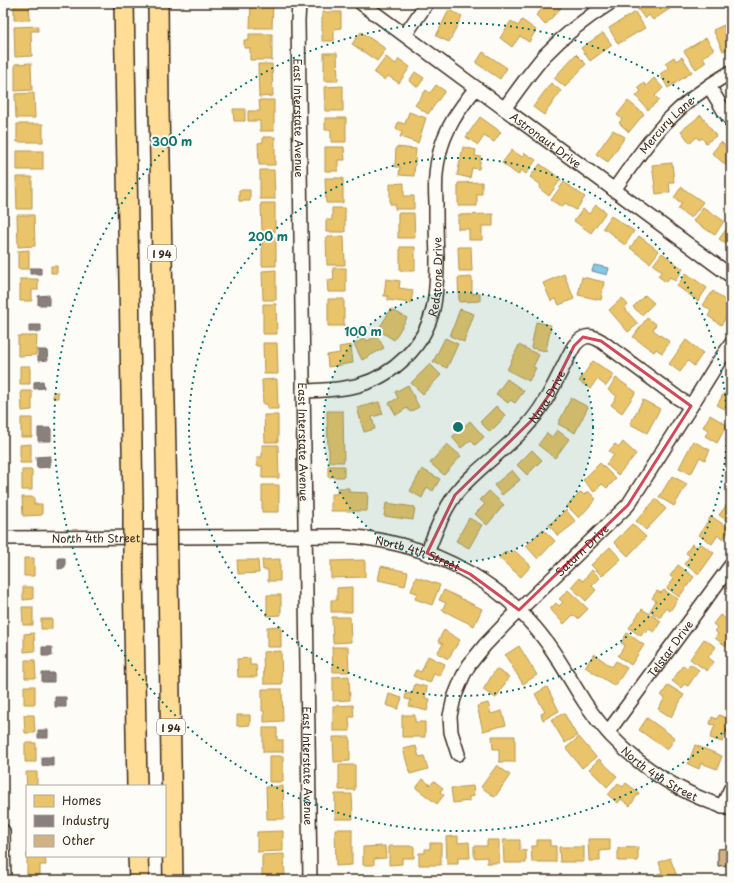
<svg xmlns="http://www.w3.org/2000/svg" width="734" height="883" viewBox="0 0 734 883" font-family="'Playpen Sans',sans-serif">
	<style>
		.water { fill: #87c9e8; stroke: #698997 }
		.homes { fill: #e9c46a; stroke: #b59653 }
		.industry { fill: #8a817c; stroke: #726760 }
		.building { fill: #d1b285; stroke: #3b2a1e }
		.lines { fill: none; stroke-linecap: round; stroke-linejoin: round }
		.minor-casing { stroke: #3b2a1e; stroke-width: 16 }
		.highway-casing { stroke: #3b2a1e; stroke-width: 22 }
		.minor { stroke: #fdfcf7; stroke-width: 13 }
		.highway { stroke: #ffdd96; stroke-width: 19 }
		.highway-bridge-casing { stroke: #3b2a1e; stroke-width: 22; stroke-linecap: butt }
		.highway-bridge { stroke: #ffdd96; stroke-width: 19 }
		.marked { fill: none; stroke: #d1495b; stroke-width: 3; stroke-linejoin: round }
		.ring { fill: none; stroke: #0f766e; stroke-width: 2; stroke-dasharray: 2 4 }
		.labels { text-anchor: middle; dominant-baseline: central; stroke-width: 4; stroke-linejoin: round; paint-order: stroke }
		.shield { fill: #fdfcf7; stroke: #75695f; stroke-width: 1 }
		.shield-label { font-size: 10px; font-weight: bold; fill: #3b2a1e }
		.street-label { font-size: 11px; fill: #3b2a1e; stroke: #fdfcf7 }
		.centre { fill: #0f766e; stroke: #fdfcf7; stroke-width: 2 }
		.ring-label { font-size: 12px; text-anchor: middle; font-weight: bold; fill: #0f766e; stroke: #fdfcf7; stroke-width: 4; stroke-linejoin: round; paint-order: stroke }
	</style>
	<rect width="100%" height="100%" fill="#fdfcf7"/>
	<filter id="ink" filterUnits="userSpaceOnUse"><feTurbulence type="fractalNoise" baseFrequency=".025" numOctaves="2"/><feDisplacementMap in="SourceGraphic" scale="8" xChannelSelector="R" yChannelSelector="G"/><feConvolveMatrix kernelMatrix="1 2 1 2 8 2 1 2 1" color-interpolation-filters="sRGB"/></filter>
	<g filter="url(#ink)">
		<path class="water" d="M 594,265 L 609,268 L 607,275 L 592,271 Z"/>
		<path class="homes" d="M 14,3 L 29,3 L 30,20 L 14,20 Z
			M 251,3 L 273,3 L 272,28 L 250,28 Z
			M 452,3 L 466,3 L 464,8 Z
			M 540,3 L 556,3 L 561,8 L 545,25 L 536,15 L 544,7 Z
			M 645,3 L 672,3 L 674,6 L 653,20 L 649,15 L 645,19 L 637,8 Z
			M 449,10 L 462,16 L 449,42 L 436,36 Z
			M 322,12 L 341,12 L 341,28 L 334,29 L 334,41 L 322,41 Z
			M 635,12 L 645,28 L 618,44 L 609,28 Z
			M 522,20 L 536,30 L 529,42 L 520,36 L 512,47 L 500,38 L 511,21 L 518,26 Z
			M 724,25 L 725,28 L 731,26 L 731,48 L 723,51 L 713,30 Z
			M 38,26 L 38,31 L 31,31 L 32,56 L 15,57 L 14,27 Z
			M 361,32 L 386,49 L 377,61 L 352,44 Z
			M 603,33 L 612,45 L 590,61 L 581,48 Z
			M 249,34 L 272,34 L 272,60 L 250,60 L 250,48 L 244,48 L 244,40 L 249,40 Z
			M 706,38 L 714,50 L 703,57 L 706,62 L 696,69 L 684,51 Z
			M 483,52 L 507,68 L 500,79 L 476,63 Z
			M 324,53 L 337,53 L 338,81 L 324,81 Z
			M 576,54 L 586,64 L 565,87 L 554,78 Z
			M 386,57 L 396,64 L 399,59 L 410,67 L 399,83 L 388,76 L 385,80 L 374,73 Z
			M 674,57 L 676,61 L 682,57 L 692,72 L 668,88 L 660,74 L 669,68 L 665,63 Z
			M 31,63 L 32,90 L 15,91 L 15,64 Z
			M 258,64 L 272,64 L 273,96 L 259,97 Z
			M 415,72 L 424,78 L 418,87 L 409,81 Z
			M 654,78 L 663,88 L 655,96 L 659,100 L 648,110 L 636,96 L 641,91 L 638,88 L 644,83 L 646,86 Z
			M 551,83 L 561,91 L 544,115 L 533,107 Z
			M 436,85 L 445,91 L 428,114 L 415,105 L 426,90 L 430,93 Z
			M 343,86 L 343,111 L 325,111 L 324,87 Z
			M 34,93 L 35,118 L 16,118 L 15,94 Z
			M 259,100 L 274,100 L 274,131 L 260,131 L 260,121 L 248,121 L 248,111 L 260,111 Z
			M 628,101 L 644,114 L 629,132 L 619,123 L 622,119 L 617,115 Z
			M 233,109 L 245,109 L 245,121 L 234,121 Z
			M 409,112 L 426,118 L 418,143 L 400,137 L 402,132 L 396,129 L 398,122 L 405,124 Z
			M 701,115 L 716,136 L 706,143 L 702,138 L 699,140 L 697,137 L 690,143 L 681,131 Z
			M 480,117 L 501,132 L 494,142 L 484,136 L 478,145 L 466,137 Z
			M 325,118 L 346,118 L 346,142 L 331,142 L 331,130 L 325,130 Z
			M 17,124 L 43,124 L 43,142 L 17,142 Z
			M 613,130 L 625,137 L 608,162 L 596,154 Z
			M 263,137 L 275,137 L 275,165 L 259,165 L 258,143 L 263,142 Z
			M 721,142 L 731,151 L 731,170 L 712,153 Z
			M 325,147 L 344,147 L 345,160 L 338,160 L 338,171 L 325,171 Z
			M 396,147 L 416,149 L 414,176 L 399,175 L 400,167 L 395,167 Z
			M 463,147 L 476,150 L 475,156 L 481,157 L 479,169 L 472,168 L 470,178 L 457,175 Z
			M 512,150 L 522,157 L 525,153 L 536,160 L 526,174 L 521,170 L 518,175 L 502,163 Z
			M 17,151 L 43,151 L 43,170 L 17,170 Z
			M 672,163 L 674,182 L 669,182 L 670,192 L 656,194 L 652,165 Z
			M 540,164 L 561,179 L 549,196 L 539,188 L 541,185 L 530,177 Z
			M 260,170 L 274,170 L 275,199 L 260,199 Z
			M 16,177 L 32,177 L 32,209 L 17,209 Z
			M 325,178 L 343,178 L 343,203 L 326,203 Z
			M 482,182 L 482,194 L 477,194 L 477,206 L 458,206 L 458,183 Z
			M 564,182 L 585,197 L 576,210 L 565,203 L 562,207 L 551,200 Z
			M 404,183 L 404,196 L 414,196 L 414,209 L 395,209 L 395,204 L 390,204 L 390,184 Z
			M 681,187 L 703,202 L 691,218 L 678,209 L 682,203 L 674,198 Z
			M 239,190 L 250,190 L 250,201 L 239,201 Z
			M 261,203 L 275,203 L 275,232 L 262,232 Z
			M 596,205 L 606,212 L 591,233 L 574,221 L 583,209 L 589,214 Z
			M 703,207 L 724,221 L 715,235 L 693,221 Z
			M 332,208 L 345,208 L 345,232 L 326,232 L 326,220 L 332,220 Z
			M 398,213 L 414,213 L 415,238 L 398,238 Z
			M 493,214 L 493,226 L 482,226 L 482,240 L 469,240 L 469,229 L 458,229 L 458,215 Z
			M 17,215 L 34,215 L 35,246 L 18,247 Z
			M 611,216 L 634,231 L 625,245 L 614,237 L 615,236 L 603,228 Z
			M 731,223 L 731,247 L 719,239 Z
			M 344,236 L 345,265 L 327,265 L 326,237 Z
			M 639,236 L 659,251 L 650,263 L 630,248 Z
			M 262,237 L 276,237 L 276,266 L 262,266 Z
			M 400,247 L 415,247 L 415,271 L 400,271 Z
			M 458,247 L 471,247 L 472,271 L 459,271 Z
			M 29,250 L 29,269 L 18,269 L 18,251 Z
			M 662,253 L 683,269 L 675,281 L 670,277 L 666,282 L 658,276 L 662,271 L 653,265 Z
			M 51,266 L 57,266 L 57,273 L 51,273 Z
			M 333,268 L 346,268 L 346,292 L 328,292 L 327,280 L 334,280 Z
			M 276,270 L 276,300 L 263,300 L 262,271 Z
			M 686,273 L 707,288 L 698,301 L 677,286 Z
			M 564,274 L 574,299 L 559,305 L 556,299 L 551,301 L 543,283 Z
			M 472,277 L 472,294 L 480,293 L 480,301 L 459,302 L 458,278 Z
			M 582,277 L 604,282 L 601,300 L 578,295 Z
			M 20,279 L 38,279 L 38,290 L 32,290 L 32,301 L 20,301 Z
			M 386,279 L 400,281 L 399,288 L 413,290 L 411,303 L 388,300 L 388,296 L 384,296 Z
			M 713,291 L 731,305 L 731,311 L 721,325 L 708,316 L 711,311 L 703,305 Z
			M 645,295 L 654,303 L 642,315 L 633,307 Z
			M 622,298 L 628,305 L 624,308 L 638,324 L 628,332 L 609,310 Z
			M 328,299 L 344,299 L 344,326 L 328,326 Z
			M 263,304 L 276,304 L 277,334 L 263,334 Z
			M 391,309 L 407,318 L 394,340 L 378,330 Z
			M 460,309 L 474,314 L 464,342 L 450,336 Z
			M 647,318 L 656,324 L 653,330 L 670,342 L 662,353 L 656,349 L 654,352 L 633,337 Z
			M 536,322 L 551,325 L 546,351 L 531,348 Z
			M 18,336 L 37,336 L 36,355 L 18,356 Z
			M 377,336 L 384,348 L 362,360 L 354,344 L 365,338 L 367,341 Z
			M 445,338 L 458,344 L 447,368 L 433,362 Z
			M 686,340 L 703,353 L 694,366 L 688,361 L 680,372 L 669,364 Z
			M 263,343 L 277,343 L 278,374 L 264,374 Z
			M 351,345 L 353,363 L 328,367 L 327,355 L 340,353 L 339,347 Z
			M 519,345 L 539,355 L 533,367 L 536,368 L 529,381 L 507,370 Z
			M 593,361 L 614,375 L 606,386 L 597,379 L 590,389 L 579,381 Z
			M 430,364 L 441,375 L 423,394 L 411,383 Z
			M 20,366 L 30,366 L 30,384 L 20,384 Z
			M 616,378 L 636,392 L 622,413 L 611,405 L 617,396 L 608,390 Z
			M 277,379 L 278,409 L 267,409 L 267,404 L 263,404 L 262,380 Z
			M 507,379 L 524,391 L 515,403 L 510,400 L 508,403 L 496,394 Z
			M 408,385 L 419,407 L 410,412 L 407,408 L 396,415 L 389,403 L 398,398 L 395,392 Z
			M 731,387 L 731,412 L 717,405 L 724,393 L 728,395 Z
			M 21,391 L 32,391 L 32,410 L 22,411 Z
			M 53,392 L 58,392 L 58,398 L 53,398 Z
			M 571,398 L 588,407 L 575,433 L 558,424 Z
			M 643,400 L 660,409 L 647,433 L 630,424 Z
			M 379,402 L 383,414 L 372,417 L 375,429 L 364,432 L 357,408 Z
			M 496,406 L 506,416 L 490,432 L 480,422 Z
			M 327,411 L 343,411 L 344,462 L 329,462 L 329,448 L 328,448 Z
			M 264,415 L 278,415 L 278,442 L 265,442 Z
			M 710,415 L 727,425 L 717,443 L 705,436 L 709,430 L 703,427 Z
			M 21,418 L 32,418 L 32,437 L 21,437 Z
			M 470,421 L 484,437 L 475,445 L 471,440 L 461,448 L 452,437 Z
			M 557,430 L 569,439 L 555,458 L 538,445 L 547,433 L 552,437 Z
			M 693,441 L 710,450 L 705,460 L 700,457 L 691,474 L 679,468 Z
			M 623,442 L 636,454 L 618,475 L 606,464 L 614,455 L 609,451 L 615,444 L 619,447 Z
			M 31,444 L 31,463 L 20,463 L 20,445 Z
			M 447,444 L 461,456 L 444,475 L 430,463 Z
			M 262,445 L 278,445 L 279,478 L 262,478 L 262,466 L 257,466 L 257,457 L 262,457 Z
			M 532,450 L 542,460 L 527,475 L 517,465 Z
			M 600,463 L 616,479 L 607,488 L 602,484 L 594,492 L 583,480 Z
			M 328,466 L 344,466 L 344,477 L 328,477 Z
			M 422,469 L 440,479 L 433,491 L 427,487 L 422,498 L 410,491 Z
			M 22,470 L 32,470 L 32,490 L 22,490 Z
			M 512,470 L 520,480 L 502,495 L 494,485 Z
			M 672,476 L 687,484 L 674,506 L 659,497 Z
			M 262,485 L 279,485 L 279,512 L 262,512 Z
			M 337,488 L 349,488 L 349,492 L 368,493 L 367,511 L 331,511 L 331,494 L 337,494 Z
			M 489,491 L 504,505 L 487,525 L 475,514 L 485,504 L 480,500 Z
			M 588,491 L 596,499 L 579,518 L 567,506 L 581,492 L 584,495 Z
			M 22,497 L 34,497 L 34,504 L 42,504 L 42,515 L 23,516 Z
			M 656,499 L 666,509 L 646,530 L 636,521 Z
			M 731,499 L 731,524 L 719,515 Z
			M 386,503 L 415,507 L 413,520 L 384,516 Z
			M 566,510 L 576,522 L 558,536 L 549,525 Z
			M 711,516 L 730,529 L 723,539 L 718,535 L 712,544 L 699,535 Z
			M 469,518 L 482,525 L 469,548 L 456,541 Z
			M 632,524 L 646,537 L 628,556 L 614,542 Z
			M 543,529 L 555,541 L 538,559 L 526,546 Z
			M 700,543 L 714,553 L 699,574 L 684,564 L 690,556 L 686,553 L 692,544 L 697,547 Z
			M 610,547 L 621,559 L 602,576 L 591,565 Z
			M 514,550 L 531,566 L 521,577 L 499,558 L 506,551 L 510,554 Z
			M 24,558 L 34,558 L 34,576 L 24,576 Z
			M 280,559 L 280,581 L 268,581 L 268,570 L 263,570 L 262,560 Z
			M 237,560 L 258,560 L 259,573 L 238,574 Z
			M 365,560 L 365,577 L 331,578 L 331,561 Z
			M 678,565 L 694,577 L 679,597 L 667,588 L 674,579 L 670,576 Z
			M 381,566 L 408,572 L 405,586 L 378,580 Z
			M 592,570 L 600,578 L 592,586 L 596,590 L 586,601 L 571,587 L 579,578 L 583,581 Z
			M 416,577 L 440,585 L 432,605 L 415,599 L 417,593 L 411,591 Z
			M 23,587 L 33,587 L 33,599 L 23,600 Z
			M 352,587 L 352,612 L 331,612 L 331,600 L 337,600 L 337,588 Z
			M 444,590 L 482,609 L 474,626 L 442,610 L 446,603 L 439,600 Z
			M 568,590 L 588,609 L 578,619 L 573,615 L 564,624 L 550,609 L 556,603 L 559,606 L 563,602 L 559,599 Z
			M 664,590 L 678,599 L 670,611 L 666,608 L 660,618 L 650,611 L 656,601 L 652,598 L 657,591 L 661,593 Z
			M 267,595 L 281,595 L 281,615 L 267,616 Z
			M 731,604 L 731,617 L 725,613 Z
			M 22,607 L 33,607 L 33,625 L 23,625 Z
			M 642,609 L 661,621 L 654,632 L 649,629 L 646,633 L 644,631 L 641,636 L 629,628 Z
			M 720,615 L 731,622 L 731,639 L 726,646 L 715,638 L 718,634 L 715,631 L 718,628 L 713,624 Z
			M 332,617 L 350,617 L 351,642 L 333,643 Z
			M 41,619 L 52,619 L 52,629 L 41,629 Z
			M 281,626 L 281,647 L 267,647 L 267,627 Z
			M 444,630 L 460,640 L 448,659 L 437,653 L 443,644 L 438,641 Z
			M 34,633 L 35,651 L 24,652 L 24,634 Z
			M 627,633 L 644,645 L 631,665 L 618,656 L 625,645 L 621,643 Z
			M 704,639 L 716,647 L 708,657 L 714,662 L 707,671 L 690,659 Z
			M 519,646 L 537,675 L 523,684 L 505,655 Z
			M 332,647 L 348,647 L 349,672 L 333,672 Z
			M 281,651 L 282,684 L 264,684 L 263,652 Z
			M 594,654 L 612,667 L 616,661 L 627,668 L 615,686 L 585,667 Z
			M 428,656 L 445,664 L 440,676 L 434,673 L 430,683 L 413,676 L 416,670 L 421,672 Z
			M 250,658 L 250,665 L 256,665 L 257,677 L 238,677 L 237,659 Z
			M 25,660 L 35,660 L 36,678 L 25,678 Z
			M 690,664 L 699,670 L 688,686 L 684,684 L 681,688 L 672,681 L 683,665 L 687,668 Z
			M 496,669 L 509,677 L 496,698 L 483,690 Z
			M 349,676 L 350,700 L 333,701 L 333,677 Z
			M 415,684 L 427,687 L 425,698 L 430,699 L 427,711 L 409,706 L 411,700 L 405,699 L 406,693 L 412,694 Z
			M 668,685 L 684,695 L 671,717 L 658,709 L 665,698 L 661,696 Z
			M 24,686 L 35,686 L 35,704 L 24,704 Z
			M 547,687 L 559,711 L 543,720 L 541,714 L 545,712 L 535,694 Z
			M 262,689 L 282,689 L 283,721 L 264,722 L 264,711 L 262,711 Z
			M 389,694 L 402,698 L 398,709 L 386,705 Z
			M 488,703 L 491,714 L 502,711 L 506,725 L 483,731 L 477,706 Z
			M 353,705 L 354,717 L 349,717 L 350,731 L 333,731 L 333,706 Z
			M 564,713 L 577,736 L 565,743 L 551,720 Z
			M 24,715 L 34,715 L 35,733 L 25,733 Z
			M 237,715 L 250,715 L 250,725 L 237,726 Z
			M 402,715 L 415,715 L 415,722 L 425,722 L 425,737 L 402,737 Z
			M 719,715 L 731,720 L 731,734 L 726,732 L 722,742 L 710,738 L 715,725 L 710,724 L 712,717 L 717,719 Z
			M 647,718 L 675,738 L 667,750 L 639,730 Z
			M 263,728 L 277,728 L 277,740 L 283,740 L 283,752 L 263,752 Z
			M 492,736 L 515,736 L 515,762 L 499,762 L 499,749 L 493,749 Z
			M 333,737 L 350,737 L 350,761 L 334,762 Z
			M 579,737 L 596,757 L 582,768 L 566,748 Z
			M 25,743 L 36,743 L 36,762 L 25,762 Z
			M 695,745 L 722,756 L 717,769 L 701,763 L 699,769 L 688,764 Z
			M 416,746 L 419,757 L 424,756 L 428,769 L 410,774 L 403,749 Z
			M 269,756 L 283,756 L 283,782 L 269,782 Z
			M 599,759 L 617,776 L 607,787 L 589,769 Z
			M 339,765 L 355,765 L 355,790 L 339,790 Z
			M 497,765 L 510,775 L 495,797 L 481,787 Z
			M 26,772 L 37,772 L 37,786 L 27,786 L 27,790 Z
			M 423,779 L 430,785 L 434,781 L 443,788 L 440,792 L 444,795 L 437,804 L 416,788 Z
			M 618,783 L 623,787 L 626,783 L 639,793 L 630,806 L 621,799 L 618,803 L 608,795 Z
			M 283,786 L 284,819 L 267,819 L 266,787 Z
			M 473,786 L 474,796 L 469,797 L 469,801 L 453,803 L 451,788 Z
			M 335,794 L 352,794 L 353,819 L 335,819 Z
			M 335,829 L 352,829 L 352,865 L 336,866 Z
			M 283,831 L 283,851 L 257,852 L 257,832 Z
			M 458,836 L 458,843 L 469,842 L 470,858 L 458,858 L 458,864 L 447,864 L 446,837 Z
			M 588,839 L 610,839 L 610,850 L 600,851 L 600,861 L 589,861 Z
			M 487,840 L 499,840 L 499,863 L 487,863 L 487,857 L 474,858 L 474,846 L 487,846 Z
			M 503,840 L 520,840 L 520,851 L 526,850 L 526,863 L 504,863 Z
			M 537,840 L 550,840 L 550,846 L 556,846 L 556,862 L 532,862 L 531,846 L 537,846 Z
			M 430,843 L 441,843 L 441,865 L 419,865 L 419,853 L 425,853 L 425,849 L 430,849 Z
			M 385,846 L 386,858 L 374,859 L 374,865 L 363,865 L 363,847 Z
			M 389,846 L 414,846 L 414,858 L 402,858 L 402,864 L 389,865 Z
			M 559,847 L 584,847 L 584,862 L 560,862 Z
			M 638,847 L 638,861 L 618,861 L 618,848 Z
			M 27,854 L 27,856 L 45,856 L 46,865 L 40,865 L 40,878 L 27,878 Z
			M 284,854 L 285,880 L 262,880 L 262,855 Z
			M 670,858 L 678,879 L 675,880 L 659,880 L 657,874 L 662,873 L 659,862 Z"/>
		<path class="industry" d="M 30,268 L 41,268 L 41,274 L 30,274 Z
			M 49,295 L 49,305 L 38,305 L 38,296 Z
			M 29,325 L 41,325 L 41,332 L 29,332 Z
			M 38,350 L 47,350 L 48,360 L 38,361 Z
			M 43,381 L 44,388 L 34,389 L 34,382 Z
			M 38,428 L 51,428 L 51,441 L 38,441 Z
			M 50,456 L 50,467 L 37,468 L 36,457 Z
			M 58,558 L 65,558 L 65,568 L 58,569 Z
			M 42,647 L 52,647 L 52,656 L 42,656 Z
			M 42,673 L 54,673 L 54,682 L 42,682 Z
			M 55,697 L 66,697 L 66,707 L 55,707 Z
			M 38,730 L 48,730 L 48,738 L 38,738 Z
			M 42,757 L 53,757 L 53,766 L 42,766 Z"/>
		<path class="building" d="M 731,842 L 731,865 L 718,866 L 718,849 L 731,848 Z"/>
		<g class="lines">
			<defs>
				<g id="minor">
					<path id="s1" d="M 299,3 L 298,21 L 310,880"/>
					<path id="s2" d="M 361,3 L 731,276"/>
					<path d="M 405,35 L 427,3"/>
					<path d="M 709,86 L 724,111 L 731,120"/>
					<path d="M 504,109 C 517,91 531,71 545,55 C 564,35 586,18 610,3"/>
					<path id="s3" d="M 614,190 C 630,167 646,144 665,123 C 684,103 707,86 731,72"/>
					<path id="s4" d="M 303,391 C 344,390 375,388 406,357 C 436,327 437,296 437,256 C 436,238 436,220 436,202 C 435,186 435,171 439,156 C 444,130 459,109 476,88"/>
					<path id="s5" d="M 3,538 L 344,536 C 363,537 382,540 401,545 C 449,557 496,584 529,621 C 552,645 567,675 585,703 C 619,754 672,792 731,809"/>
					<path id="s6" d="M 427,553 C 435,533 442,513 455,495 C 476,467 509,449 531,421 C 550,398 560,371 574,346 C 583,335 589,334 601,341 L 678,398 L 691,406"/>
					<path id="s7" d="M 608,732 L 731,565"/>
					<path id="s8" d="M 458,754 L 451,732 L 450,716 L 454,698 L 463,676 L 469,665 L 485,645 L 508,621 L 628,505 L 691,406 L 717,364 L 731,344"/>
					<path d="M 722,807 L 731,788"/>
					<path d="M 3,831 L 4,880"/>
				</g>
				<path id="highway" d="M 124,3 L 133,502
					M 158,3 L 159,109 L 167,502
					M 133,571 L 137,786
					M 168,575 L 173,880
					M 138,856 L 139,880"/>
			</defs>
			<use href="#minor" class="minor-casing"/>
			<use href="#highway" class="highway-casing"/>
			<use href="#minor" class="minor"/>
			<use href="#highway" class="highway"/>
			<defs>
				<path id="highway-bridge" d="M 133,502 L 133,571
					M 167,502 L 168,575"/>
			</defs>
			<use href="#highway-bridge" class="highway-bridge-casing"/>
			<use href="#highway-bridge" class="highway-bridge"/>
		</g>
	</g>
	<path class="marked" d="M 583,337 L 601,341 L 691,406 L 628,505 L 519,610 L 470,574 L 427,553 L 455,495 L 531,421 L 551,392 L 574,346 Z"/>
	<circle cx="458" cy="427" r="135" fill="#0f766e" fill-opacity=".12"/>
	<g class="ring">
		<circle cx="458" cy="427" r="135"/>
		<circle cx="458" cy="427" r="269"/>
		<path d="M731 725A404 404 0 1 1 731 129"/>
	</g>
	<g class="labels">
		<g class="shield">
			<rect x="148" y="245" width="28" height="16" rx="3"/>
			<rect x="157" y="719" width="28" height="16" rx="3"/>
		</g>
		<g class="shield-label">
			<text x="162" y="253">I 94</text>
			<text x="171" y="727">I 94</text>
		</g>
		<g class="street-label">
			<text stroke="none"><textPath href="#s1" startOffset="115">East Interstate Avenue</textPath></text>
			<text stroke="none"><textPath href="#s3" startOffset="84">Mercury Lane</textPath></text>
			<text stroke="none"><textPath href="#s2" startOffset="230">Astronaut Drive</textPath></text>
			<text stroke="none"><textPath href="#s4" startOffset="200">Redstone Drive</textPath></text>
			<text stroke="none"><textPath href="#s6" startOffset="200">Nova Drive</textPath></text>
			<text stroke="none"><textPath href="#s1" startOffset="439">East Interstate Avenue</textPath></text>
			<text stroke="none"><textPath href="#s5" startOffset="93">North 4th Street</textPath></text>
			<text stroke="none"><textPath href="#s8" startOffset="255">Saturn Drive</textPath></text>
			<text stroke="none"><textPath href="#s5" startOffset="417">North 4th Street</textPath></text>
			<text stroke="none"><textPath href="#s7" startOffset="104">Telstar Drive</textPath></text>
			<text stroke="none"><textPath href="#s1" startOffset="763">East Interstate Avenue</textPath></text>
			<text stroke="none"><textPath href="#s5" startOffset="753">North 4th Street</textPath></text>
		</g>
	</g>
	<circle cx="458" cy="427" r="6" class="centre"/>
	<g class="ring-label">
		<text x="172" y="146">300 m</text>
		<text x="268" y="241">200 m</text>
		<text x="363" y="336">100 m</text>
	</g>
	<rect width="734" height="883" fill="none" stroke="#fdfcf7" stroke-width="16"/>
	<rect x="8" y="8" width="718" height="867" fill="none" stroke="#3b2a1e" stroke-width="1.5" filter="url(#ink)"/>
	<rect x="26" y="785" width="140" height="72" fill="#fdfcf7" stroke="#afa8a0"/>
	<rect x="34" y="795" width="20" height="12" fill="#e9c46a" stroke="#afa8a0"/>
	<text x="62" y="805" font-size="12" fill="#3b2a1e">Homes</text>
	<rect x="34" y="815" width="20" height="12" fill="#8a817c" stroke="#afa8a0"/>
	<text x="62" y="825" font-size="12" fill="#3b2a1e">Industry</text>
	<rect x="34" y="835" width="20" height="12" fill="#d1b285" stroke="#afa8a0"/>
	<text x="62" y="845" font-size="12" fill="#3b2a1e">Other</text>
</svg>
